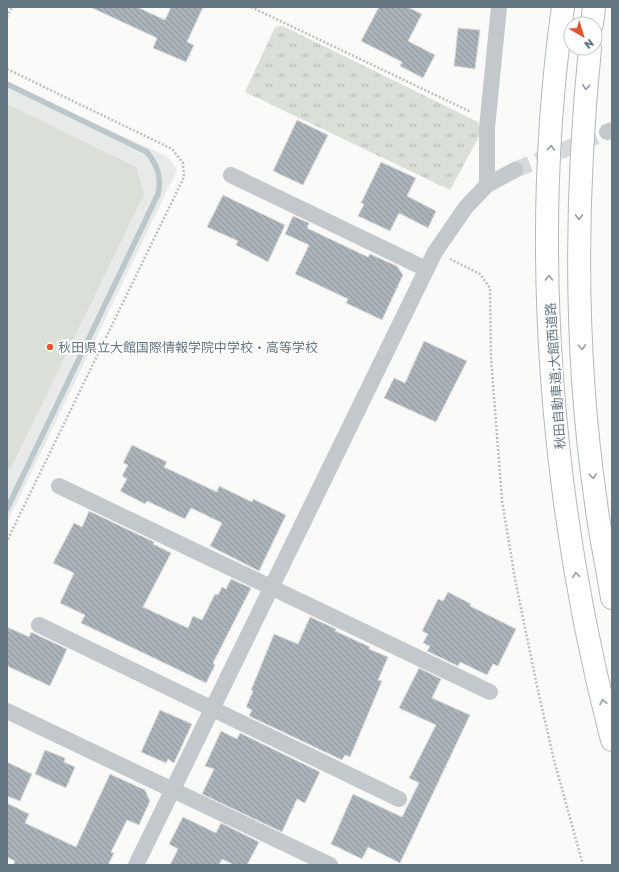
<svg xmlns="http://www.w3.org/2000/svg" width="619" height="872" viewBox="0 0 619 872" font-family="'Golos Text','Noto Sans JP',sans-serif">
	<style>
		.built { fill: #e8e9e9 }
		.grass { fill: url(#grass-tufts) }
		.garden { fill: #dadfd7 }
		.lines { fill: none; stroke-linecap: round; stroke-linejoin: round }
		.stream { stroke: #bbc7cb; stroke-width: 5.5 }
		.building { fill: url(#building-back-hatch); stroke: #dcdcda }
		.street-tunnel { stroke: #d5d9db; stroke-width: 16; stroke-dasharray: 16 8; stroke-linecap: butt }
		.highway-casing { stroke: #b4b9bd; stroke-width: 24 }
		.path { stroke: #bbbfc2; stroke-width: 2.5; stroke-dasharray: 2 2; stroke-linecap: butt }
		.street { stroke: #c3c8cc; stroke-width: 16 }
		.highway { stroke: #fff; stroke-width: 22 }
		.oneway { stroke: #939fa8 }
		.poi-dot { fill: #e4572e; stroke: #fff; stroke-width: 1.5 }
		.labels { text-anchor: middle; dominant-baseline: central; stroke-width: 4; stroke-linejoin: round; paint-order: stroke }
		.poi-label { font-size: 13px; fill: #657683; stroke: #fff; text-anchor: start }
		.street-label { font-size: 13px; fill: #657683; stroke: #fff }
	</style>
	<defs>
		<pattern id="grass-tufts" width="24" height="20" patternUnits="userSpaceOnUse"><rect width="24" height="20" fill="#dadfd7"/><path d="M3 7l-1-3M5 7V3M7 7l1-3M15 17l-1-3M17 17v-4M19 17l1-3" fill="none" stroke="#b4b9b4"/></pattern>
		<pattern id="building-back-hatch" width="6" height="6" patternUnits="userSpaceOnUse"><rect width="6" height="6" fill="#aab3b9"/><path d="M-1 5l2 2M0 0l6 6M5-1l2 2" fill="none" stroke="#8e969c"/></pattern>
	</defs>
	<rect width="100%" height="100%" fill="#fafaf8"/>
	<path class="built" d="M 7,83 L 168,157 L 177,170 L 7,523 Z"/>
	<path class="grass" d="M 283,26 L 478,122 L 481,133 L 450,190 L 245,92 L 275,27 Z"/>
	<path class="garden" d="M 7,104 L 136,167 L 144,194 L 10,470 L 7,468 Z"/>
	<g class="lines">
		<path class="stream" d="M 7,84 L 147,152 C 157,165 162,177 158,194 L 7,509"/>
	</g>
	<path class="building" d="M 90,7 L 137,7 L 165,20 L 171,7 L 203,7 L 187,42 L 194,45 L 186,62 L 153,48 L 157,38 Z
		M 379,7 L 407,7 L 422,14 L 408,41 L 435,55 L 423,78 L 400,66 L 402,62 L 361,41 Z
		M 458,28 L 480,30 L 475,69 L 454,66 Z
		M 297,120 L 328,135 L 303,185 L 273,171 Z
		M 381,162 L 416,178 L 407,196 L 436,211 L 428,228 L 399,213 L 390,231 L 358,216 L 364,204 L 361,203 Z
		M 223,195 L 285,225 L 268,262 L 236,245 L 238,241 L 207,227 Z
		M 293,216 L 309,223 L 307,228 L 368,257 L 370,254 L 397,266 L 403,275 L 382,320 L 346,303 L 348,299 L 295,274 L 309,245 L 285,234 Z
		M 424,341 L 467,361 L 436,422 L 384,398 L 394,378 L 405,383 Z
		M 132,445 L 167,462 L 164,467 L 217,492 L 219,486 L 252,502 L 253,499 L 286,515 L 259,571 L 210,546 L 222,523 L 191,508 L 185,519 L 147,501 L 145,504 L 120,491 L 127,479 L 122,476 L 128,465 L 123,463 Z
		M 89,511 L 154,542 L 153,544 L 171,553 L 143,607 L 188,628 L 193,616 L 202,620 L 215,594 L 218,595 L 222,587 L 226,589 L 231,579 L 251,588 L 213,663 L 215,665 L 206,683 L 81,623 L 85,615 L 60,603 L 74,573 L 53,563 L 74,523 L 82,527 Z
		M 448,592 L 471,604 L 470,606 L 516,629 L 498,666 L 493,664 L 487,675 L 460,662 L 458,666 L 427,651 L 430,646 L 423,643 L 428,634 L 422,631 L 438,599 L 443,601 Z
		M 310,617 L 336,629 L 335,631 L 370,647 L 369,649 L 388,657 L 378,680 L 382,681 L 350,757 L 345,755 L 342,760 L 249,716 L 252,710 L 246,707 L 253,691 L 251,690 L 274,634 L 298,644 Z
		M 7,627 L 29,637 L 31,632 L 67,649 L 50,686 L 7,666 Z
		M 419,668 L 441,679 L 432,698 L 470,715 L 400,863 L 368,847 L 362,859 L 331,844 L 353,794 L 402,817 L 419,783 L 409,778 L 436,725 L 399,708 Z
		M 160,710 L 192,724 L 174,763 L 168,759 L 166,763 L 141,752 Z
		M 221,731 L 237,739 L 240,733 L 320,772 L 305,803 L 297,799 L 282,832 L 202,794 L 214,769 L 205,766 Z
		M 45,750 L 65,758 L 64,762 L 75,767 L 66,788 L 35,774 Z
		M 7,762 L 32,774 L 20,801 L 7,796 Z
		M 110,774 L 145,790 L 150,801 L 139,825 L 127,820 L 111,852 L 114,853 L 108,865 L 13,865 L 15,861 L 7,857 L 7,803 L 29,814 L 25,823 L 76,847 Z
		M 183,817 L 216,833 L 221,823 L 259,842 L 247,865 L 234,865 L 222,859 L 219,865 L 170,865 L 178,849 L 169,844 Z"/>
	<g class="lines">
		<path class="street-tunnel" d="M 515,170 L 607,132"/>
		<defs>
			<path id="highway" d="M 563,7 C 529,246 551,507 612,740
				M 592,24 L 594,7
				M 590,48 C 575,199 574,352 596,503 C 600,535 607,566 612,598"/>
		</defs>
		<use href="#highway" class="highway-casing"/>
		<path class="path" d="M 251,7 L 471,112
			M 7,17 L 12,7
			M 7,69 L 172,149 L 183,163 L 184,177 L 7,541
			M 450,259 L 480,274 L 490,288 L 491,358 L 502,500 L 515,579 L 537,686 L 554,760 L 583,865"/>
		<path class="street" d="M 607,132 L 612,130
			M 231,175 L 426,269
			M 487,185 L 487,128 L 499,7
			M 59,486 L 490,692
			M 39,625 L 399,799
			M 7,711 L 330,865
			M 136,865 L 435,252 L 466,207 L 487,185 L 515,170"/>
		<use href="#highway" class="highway"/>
	</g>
	<defs><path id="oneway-chevron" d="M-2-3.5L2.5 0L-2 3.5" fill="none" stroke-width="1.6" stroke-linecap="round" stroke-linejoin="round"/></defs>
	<g class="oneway">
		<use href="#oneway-chevron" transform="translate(586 87) rotate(96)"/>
		<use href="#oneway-chevron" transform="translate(551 148) rotate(-87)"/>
		<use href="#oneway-chevron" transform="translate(579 217) rotate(90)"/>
		<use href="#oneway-chevron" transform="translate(549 278) rotate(-91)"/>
		<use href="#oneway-chevron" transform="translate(582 347) rotate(87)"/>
		<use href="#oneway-chevron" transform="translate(593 476) rotate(84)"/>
		<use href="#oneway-chevron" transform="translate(576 575) rotate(-99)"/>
		<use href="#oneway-chevron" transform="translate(603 702) rotate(-102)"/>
	</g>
	<circle class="poi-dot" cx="50" cy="347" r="4"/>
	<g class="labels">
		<g class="poi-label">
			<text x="58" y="347">秋田県立大館国際情報学院中学校・高等学校</text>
		</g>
		<g class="street-label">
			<text transform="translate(555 376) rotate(-94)">秋田自動車道;大館西道路</text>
		</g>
	</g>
	<rect width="619" height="872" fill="none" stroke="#657683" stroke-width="16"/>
	<g transform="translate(583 36) rotate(142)"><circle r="19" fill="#ffffff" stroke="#c1c8cd"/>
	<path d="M0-3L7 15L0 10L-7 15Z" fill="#e4572e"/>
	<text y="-6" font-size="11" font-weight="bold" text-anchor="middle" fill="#657683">N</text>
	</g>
</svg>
